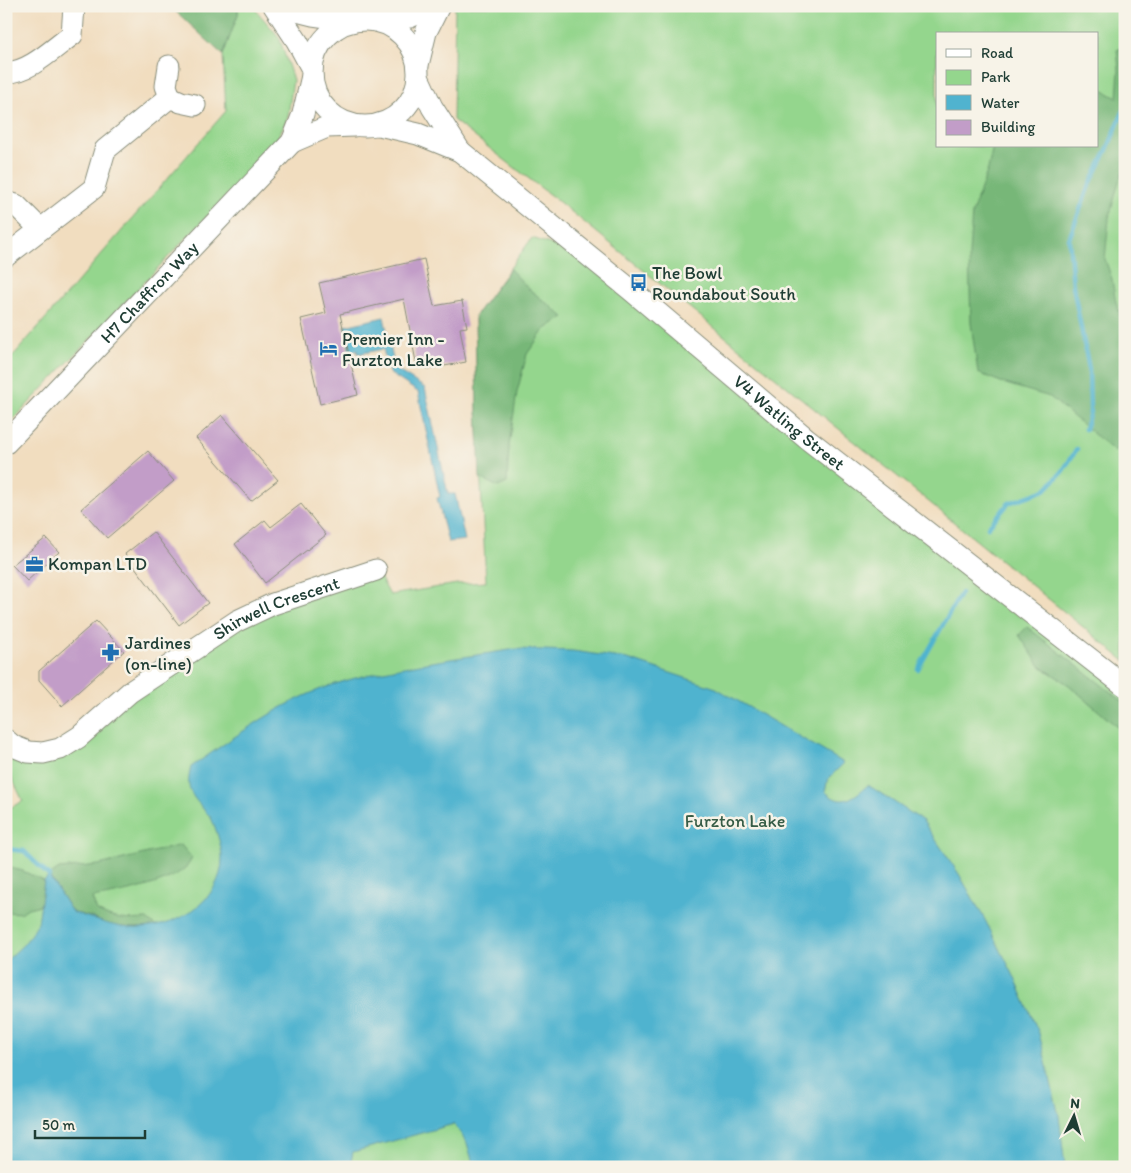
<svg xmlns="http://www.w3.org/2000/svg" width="1131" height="1173" viewBox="0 0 1131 1173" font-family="Itim,sans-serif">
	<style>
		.green { fill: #94d68d; stroke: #5a8a60; fill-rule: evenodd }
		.forest { fill: #77b778; stroke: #4b7a56 }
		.water { fill: #50b3cf; stroke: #387882 }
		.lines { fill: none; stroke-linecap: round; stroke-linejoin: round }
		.stream { stroke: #50b3cf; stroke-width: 4.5 }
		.building { fill: #c29dc8 }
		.minor-casing { stroke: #888d7a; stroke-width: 23 }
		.minor { stroke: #fff; stroke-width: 21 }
		.labels { text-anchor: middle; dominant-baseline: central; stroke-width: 5; stroke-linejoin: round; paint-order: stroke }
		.poi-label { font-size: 18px; fill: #1f3d34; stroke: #f7f3e8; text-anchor: start }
		.street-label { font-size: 18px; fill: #1f3d34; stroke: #f7f3e8 }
		.park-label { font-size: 18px; fill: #365c46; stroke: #f7f3e8 }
	</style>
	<rect width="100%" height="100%" fill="#f7f3e8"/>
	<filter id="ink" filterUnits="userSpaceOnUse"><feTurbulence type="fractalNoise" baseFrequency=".02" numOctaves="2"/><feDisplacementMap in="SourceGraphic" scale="10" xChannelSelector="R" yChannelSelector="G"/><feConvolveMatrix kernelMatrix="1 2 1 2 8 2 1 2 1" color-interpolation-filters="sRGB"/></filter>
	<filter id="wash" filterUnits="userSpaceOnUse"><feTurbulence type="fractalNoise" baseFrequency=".0096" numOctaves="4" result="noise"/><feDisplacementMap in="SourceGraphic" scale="20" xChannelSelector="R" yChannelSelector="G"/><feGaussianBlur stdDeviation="1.12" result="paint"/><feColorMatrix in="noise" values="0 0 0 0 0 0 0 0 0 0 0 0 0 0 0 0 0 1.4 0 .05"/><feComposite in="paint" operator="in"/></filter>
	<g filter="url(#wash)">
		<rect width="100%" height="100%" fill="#f1ddbf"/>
		<path class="green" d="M 238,6 L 252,6 L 255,9 L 279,37 L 293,80 L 288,117 L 273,147 L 12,421 L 6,415 L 6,364 L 226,111 L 223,55 L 238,14 Z
			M 455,6 L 1125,6 L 1125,661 L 563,205 L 453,120 ZM 937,34 L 1097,34 L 1097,146 L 937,146 Z
			M 532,238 L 592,258 L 1125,686 L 1125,1167 L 6,1167 L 6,810 L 23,801 L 6,766 L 6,757 L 28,752 L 43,753 L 237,621 L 376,570 L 390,595 L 457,584 L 486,582 L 477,408 L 475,316 Z"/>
		<path class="forest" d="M 170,6 L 238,6 L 238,14 L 223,55 Z
			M 1125,46 L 1125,169 L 1119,181 L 1109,218 L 1105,259 L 1112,279 L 1116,303 L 1125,329 L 1125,427 L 1115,452 L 1050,397 L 1006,384 L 978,373 L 971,323 L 969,255 L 972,213 L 988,169 L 993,146 L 1097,146 L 1097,87 L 1117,98 L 1119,70 L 1117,50 Z
			M 510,269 L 529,289 L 564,317 L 544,330 L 527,354 L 517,392 L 509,446 L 507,483 L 498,487 L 480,478 L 477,408 L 475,316 Z
			M 1027,627 L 1125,703 L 1125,734 L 1069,685 L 1040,666 L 1019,635 Z
			M 181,845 L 192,858 C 190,862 188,866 185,868 C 167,885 117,894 92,898 L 97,911 C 117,921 126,920 147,919 L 156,927 L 132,928 L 108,925 L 91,917 L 72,912 L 49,876 L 59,869 L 99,865 Z
			M 6,867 L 23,871 L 44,881 L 41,905 L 28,908 L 21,913 L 6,912 Z"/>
		<path class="water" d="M 384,317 L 395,369 L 425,388 L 448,494 L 455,494 L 465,540 L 448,542 L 437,498 L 440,497 L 418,392 L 389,373 L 383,349 L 358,354 L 357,350 L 350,352 L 345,326 Z
			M 516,649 L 573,651 L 628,659 L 716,688 L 844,763 L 828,779 L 825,791 C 841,808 853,798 868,785 L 923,821 L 959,874 L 984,918 L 1013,974 L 1039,1033 L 1059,1116 L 1065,1167 L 474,1167 L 467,1143 L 454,1124 L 353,1152 L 350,1167 L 6,1167 L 6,961 L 25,943 L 38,923 L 44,881 L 49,876 L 72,912 C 92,918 109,926 130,928 C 171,931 223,903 222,857 C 222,848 216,828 212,820 C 211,817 208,814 205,811 C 191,794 185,790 191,767 C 232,739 274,707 321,689 C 380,667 454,659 516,649 Z"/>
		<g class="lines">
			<path class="stream" d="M 1085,429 L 1090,412 L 1089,369 L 1073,286 L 1069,239 L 1088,188 L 1107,150 L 1125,107
				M 988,527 L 1009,503 L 1045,490 L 1062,472 L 1077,449
				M 918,669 L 961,593
				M 6,849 L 24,851 L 49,876"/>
		</g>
		<g id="blocks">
			<path class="building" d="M 424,259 L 434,306 L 462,301 L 467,327 L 460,328 L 466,362 L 428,369 L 416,362 L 404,299 L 340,314 L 358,395 L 320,404 L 301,319 L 326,313 L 319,283 Z
				M 222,415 L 278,480 L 251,501 L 196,438 Z
				M 148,451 L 174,481 L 107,538 L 81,509 Z
				M 301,504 L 326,535 L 265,583 L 235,544 L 265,520 L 271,527 Z
				M 153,532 L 208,603 L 179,625 L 125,554 Z
				M 46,538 L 59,552 L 27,581 L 12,565 Z
				M 96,621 L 124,651 L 62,706 L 39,680 L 39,671 Z"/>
		</g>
	</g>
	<g filter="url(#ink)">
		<use href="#blocks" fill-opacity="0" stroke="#888d7a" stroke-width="1"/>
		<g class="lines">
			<defs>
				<g id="minor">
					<path d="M 274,6 L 297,41 L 312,69"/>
					<path d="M 277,6 L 313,15 L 355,21"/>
					<circle cx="365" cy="73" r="53"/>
					<path d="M 376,20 L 410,17 L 433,6"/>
					<path d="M 418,65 L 426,32 L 439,6"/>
					<path d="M 169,66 L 166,86 L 170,97"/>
					<path d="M 6,72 C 28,74 55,47 72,35 L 74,6"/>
					<path d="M 419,79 L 432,107 L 460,151"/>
					<path id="s1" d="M 379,125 L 418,134 L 460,151 L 631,290 L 806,438 L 1125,686"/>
					<path d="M 292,142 L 327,127 L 354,126"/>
					<path d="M 6,202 L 16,205 L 40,229"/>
					<path d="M 6,256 L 94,188 L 105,150 L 170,97 L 181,102 L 195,105"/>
					<path id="s2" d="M 6,443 L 292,142 L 303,114 L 312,76"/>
					<path id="s3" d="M 6,740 L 13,746 L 28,752 L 43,753 L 60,749 L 79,737 L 130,692 L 237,621 L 273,604 L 376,570"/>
				</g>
			</defs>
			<use href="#minor" class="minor-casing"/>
			<use href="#minor" class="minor"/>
		</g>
	</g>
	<defs>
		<symbol id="bus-bare" viewBox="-9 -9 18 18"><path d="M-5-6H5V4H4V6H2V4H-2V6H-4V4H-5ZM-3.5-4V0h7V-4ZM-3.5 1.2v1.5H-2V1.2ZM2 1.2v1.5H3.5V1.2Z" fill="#1f6fb2" stroke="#f7f3e8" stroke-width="2.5" paint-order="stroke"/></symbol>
		<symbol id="hotel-bare" viewBox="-9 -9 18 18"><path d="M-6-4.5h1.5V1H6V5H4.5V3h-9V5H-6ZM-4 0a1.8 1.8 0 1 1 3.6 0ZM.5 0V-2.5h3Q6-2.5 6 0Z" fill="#1f6fb2" stroke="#f7f3e8" stroke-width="2.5" paint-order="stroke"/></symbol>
		<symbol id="office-bare" viewBox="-9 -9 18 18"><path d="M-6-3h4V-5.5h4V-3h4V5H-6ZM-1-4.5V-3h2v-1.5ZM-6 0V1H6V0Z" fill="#1f6fb2" stroke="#f7f3e8" stroke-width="2.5" paint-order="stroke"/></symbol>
		<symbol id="pharmacy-bare" viewBox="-9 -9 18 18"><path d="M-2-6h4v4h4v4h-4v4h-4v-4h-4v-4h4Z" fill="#1f6fb2" stroke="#f7f3e8" stroke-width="2.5" paint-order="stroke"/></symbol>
	</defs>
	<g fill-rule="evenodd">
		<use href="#bus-bare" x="626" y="270" width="25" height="25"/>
		<use href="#hotel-bare" x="316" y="336" width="25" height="25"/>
		<use href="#office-bare" x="22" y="552" width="25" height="25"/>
		<use href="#pharmacy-bare" x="98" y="640" width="25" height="25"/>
	</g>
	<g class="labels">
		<g class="poi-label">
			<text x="652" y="273">The Bowl<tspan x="652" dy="21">Roundabout South</tspan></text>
			<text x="342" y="339">Premier Inn -<tspan x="342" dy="21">Furzton Lake</tspan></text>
			<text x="48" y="564">Kompan LTD</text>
			<text x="125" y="643">Jardines<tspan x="125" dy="21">(on-line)</tspan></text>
		</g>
		<g class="street-label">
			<text stroke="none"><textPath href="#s2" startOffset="208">H7 Chaffron Way</textPath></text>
			<text stroke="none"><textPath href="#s1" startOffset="512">V4 Watling Street</textPath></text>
			<text stroke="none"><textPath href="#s3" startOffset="318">Shirwell Crescent</textPath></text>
		</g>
		<g class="park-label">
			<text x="735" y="821">Furzton Lake</text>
		</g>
	</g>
	<rect width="1131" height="1173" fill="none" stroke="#f7f3e8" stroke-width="25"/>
	<rect x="936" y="32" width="162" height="115" fill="#f7f3e8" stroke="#a1aaa0"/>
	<rect x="946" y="49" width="25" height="8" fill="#ffffff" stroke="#a1aaa0"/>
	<text x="981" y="58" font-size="15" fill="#1f3d34">Road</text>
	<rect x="946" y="70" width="25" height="15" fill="#94d68d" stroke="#a1aaa0"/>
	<text x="981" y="82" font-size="15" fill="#1f3d34">Park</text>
	<rect x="946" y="95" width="25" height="15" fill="#50b3cf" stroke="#a1aaa0"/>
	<text x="981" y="108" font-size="15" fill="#1f3d34">Water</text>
	<rect x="946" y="120" width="25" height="15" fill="#c29dc8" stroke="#a1aaa0"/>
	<text x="981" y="132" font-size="15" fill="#1f3d34">Building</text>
	<g transform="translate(1074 1116) rotate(5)" stroke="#f7f3e8" stroke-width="4" paint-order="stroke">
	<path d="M0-4L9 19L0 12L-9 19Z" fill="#1f3d34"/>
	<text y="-8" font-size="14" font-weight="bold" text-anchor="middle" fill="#1f3d34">N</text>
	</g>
	<path d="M35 1130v8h110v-8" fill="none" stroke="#1f3d34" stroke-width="2.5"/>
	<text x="42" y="1130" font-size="15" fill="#1f3d34" stroke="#f7f3e8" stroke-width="4" paint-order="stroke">50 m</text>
</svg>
